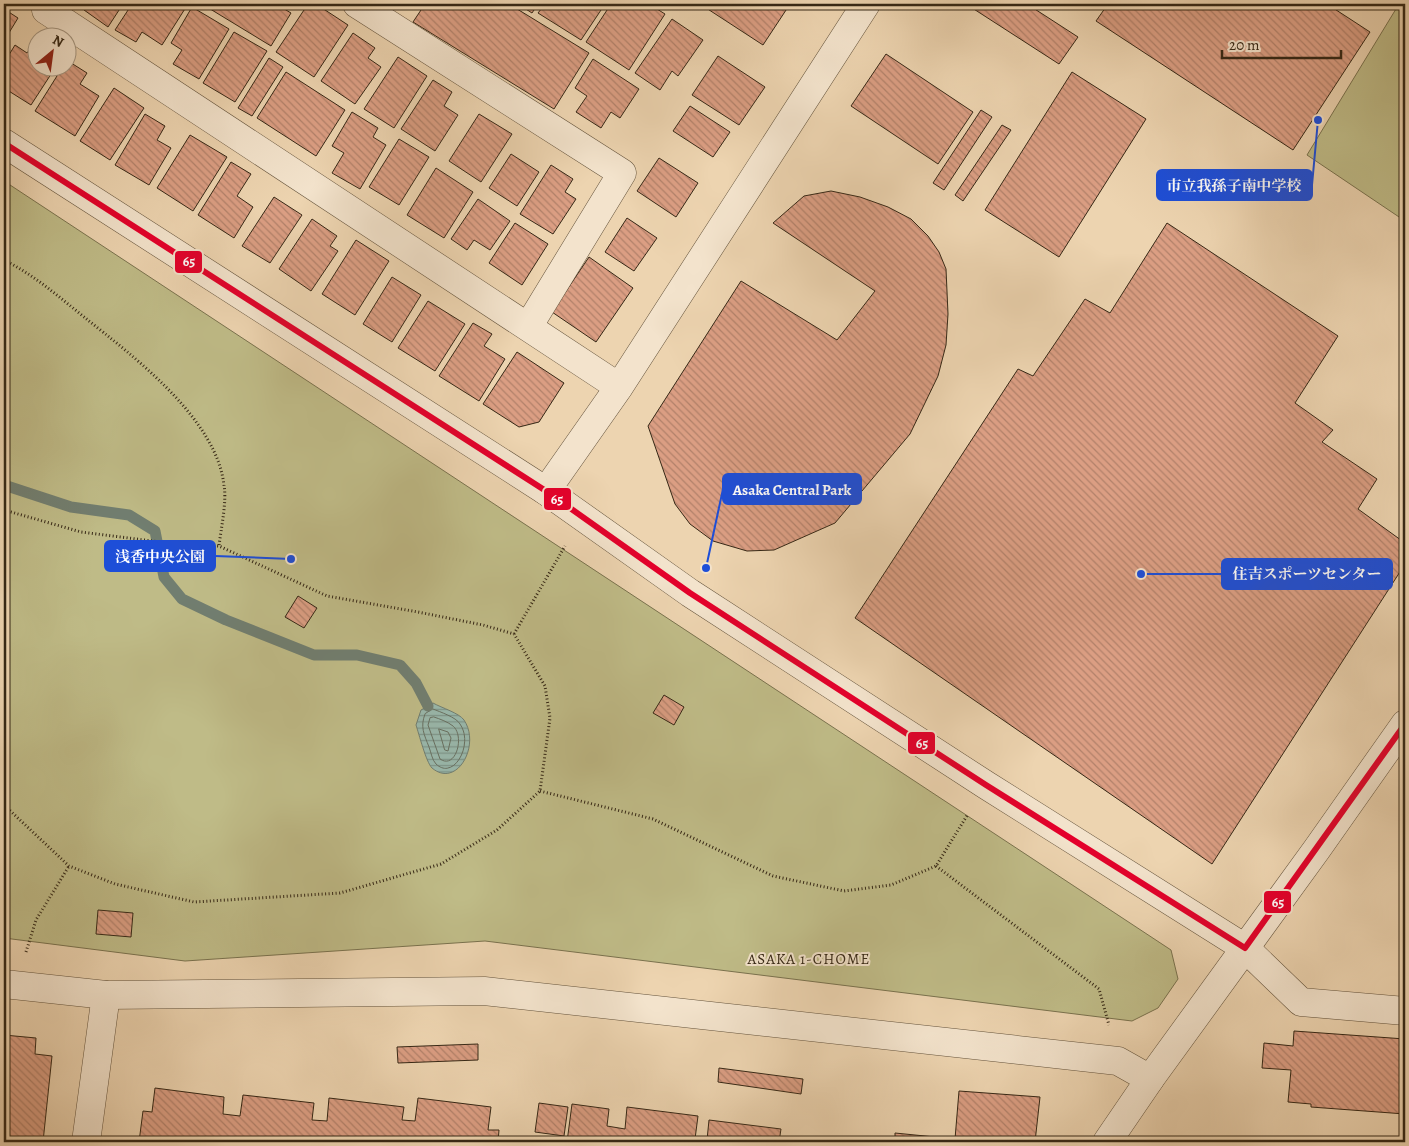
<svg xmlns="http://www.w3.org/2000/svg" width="1409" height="1146" viewBox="0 0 1409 1146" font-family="Alegreya,'Noto Serif JP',serif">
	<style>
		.green { fill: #bfbb87; stroke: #7a724e }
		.water { fill: url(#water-rules); stroke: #717e70 }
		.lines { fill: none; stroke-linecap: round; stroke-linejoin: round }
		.shore { stroke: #687061; stroke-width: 1 }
		.stream { stroke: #717e70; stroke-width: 11 }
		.building { fill: url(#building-back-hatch); stroke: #362816 }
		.minor-casing { stroke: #64533c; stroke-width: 29 }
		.tertiary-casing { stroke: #64533c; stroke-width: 29 }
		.path { stroke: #362816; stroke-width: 3; stroke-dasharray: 1 2.5; stroke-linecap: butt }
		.minor { stroke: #f3e3cc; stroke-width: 28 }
		.tertiary { stroke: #f3e3cc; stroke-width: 28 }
		.bus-1-casing { stroke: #f3e3cc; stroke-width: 10 }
		.bus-1 { stroke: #e4002b; stroke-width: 6 }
		.labels { text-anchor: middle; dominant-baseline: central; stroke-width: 4; stroke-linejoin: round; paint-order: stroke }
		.neighbourhood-label { font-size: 15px; letter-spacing: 1px; fill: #362816; stroke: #f3e3cc }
		.leader { fill: none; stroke: #1d4ed8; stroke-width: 2 }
		.callout-dot { fill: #1d4ed8; stroke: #f3e3cc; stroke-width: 2 }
		.callout { fill: #1d4ed8; stroke: #1d4ed8; stroke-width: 2 }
		.callout-label { font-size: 15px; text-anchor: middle; font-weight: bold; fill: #fff }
		.line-badge { stroke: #f3e3cc; stroke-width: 2 }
		.badge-label { font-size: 14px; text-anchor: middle; font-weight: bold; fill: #fff }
	</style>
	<defs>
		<pattern id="water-rules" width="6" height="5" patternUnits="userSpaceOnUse" patternTransform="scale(1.25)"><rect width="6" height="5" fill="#99b8ac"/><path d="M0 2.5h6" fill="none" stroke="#7e968b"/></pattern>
		<pattern id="building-back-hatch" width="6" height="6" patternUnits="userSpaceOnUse" patternTransform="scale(1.25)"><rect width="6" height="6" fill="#db9e83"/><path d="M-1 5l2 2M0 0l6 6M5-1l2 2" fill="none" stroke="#b2816a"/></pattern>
	</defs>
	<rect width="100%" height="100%" fill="#edd4b0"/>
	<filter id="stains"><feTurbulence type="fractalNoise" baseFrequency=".004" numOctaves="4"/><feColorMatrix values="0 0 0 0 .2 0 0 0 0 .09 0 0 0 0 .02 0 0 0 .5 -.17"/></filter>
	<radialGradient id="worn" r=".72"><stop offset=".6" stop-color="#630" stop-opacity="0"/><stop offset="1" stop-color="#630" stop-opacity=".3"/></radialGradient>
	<path class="green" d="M 1399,4 L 1405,4 L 1405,221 L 1307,155 Z
		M 4,181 L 1171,950 L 1178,979 L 1158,1008 L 1132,1021 L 485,941 L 185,961 L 4,938 Z"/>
	<path class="water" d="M 433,703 C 442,708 459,713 464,720 C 481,745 457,789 432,768 C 426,762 419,734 416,725 L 421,710 Z"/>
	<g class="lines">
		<path class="shore" d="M 433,709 C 440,712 456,717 460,724 C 474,744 454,781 436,764 C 432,760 431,752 429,747 C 424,734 420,727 425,714 Z
			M 434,717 C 440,719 448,722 453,726 C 465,736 456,770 440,759 L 428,725 L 430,718 Z
			M 439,729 L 448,732 L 451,738 L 448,751 L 445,750 Z"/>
		<path class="stream" d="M 4,485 L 71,507 L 129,515 L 155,531 L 164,577 L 182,599 L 226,620 L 314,655 L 357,655 L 400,665 L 416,683 L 428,706"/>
	</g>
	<path class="building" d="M 84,4 L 123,4 L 108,27 L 84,10 Z
		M 132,4 L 188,4 L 162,45 L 142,32 L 136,42 L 115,30 Z
		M 202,4 L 276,4 L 291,13 L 271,46 Z
		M 308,4 L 316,4 L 348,25 L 314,77 L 276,52 Z
		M 425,4 L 509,4 L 589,53 L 554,109 L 413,22 Z
		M 518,4 L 538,4 L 532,13 Z
		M 545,4 L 605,4 L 581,40 L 538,13 Z
		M 611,4 L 649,4 L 665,14 L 629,70 L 586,42 Z
		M 700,4 L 790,4 L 763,45 Z
		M 966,4 L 1027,4 L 1078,37 L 1059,64 Z
		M 1108,4 L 1327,4 L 1370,32 L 1293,150 L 1096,21 Z
		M 192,7 L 229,29 L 199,79 L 173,64 L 182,50 L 171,43 Z
		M 4,9 L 18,18 L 4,41 Z
		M 672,19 L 703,40 L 678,76 L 672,71 L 660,90 L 635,73 Z
		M 234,32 L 267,51 L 235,102 L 203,83 Z
		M 353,33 L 375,48 L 368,58 L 381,67 L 355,104 L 321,81 Z
		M 38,38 L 38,68 L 55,68 L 31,105 L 4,88 L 4,63 L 15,45 L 27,53 Z
		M 886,54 L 973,112 L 938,164 L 851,106 Z
		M 718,56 L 765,87 L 739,125 L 692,95 Z
		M 398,57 L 427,76 L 394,128 L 364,109 Z
		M 269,58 L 283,67 L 252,116 L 238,108 Z
		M 593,59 L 639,89 L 620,118 L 611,112 L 601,128 L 576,112 L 587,96 L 575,88 Z
		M 68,61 L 87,73 L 80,84 L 99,96 L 75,136 L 35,111 L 62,68 L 68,68 Z
		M 286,72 L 345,110 L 316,156 L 257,118 Z
		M 1072,72 L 1146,119 L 1059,257 L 985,210 Z
		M 433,80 L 452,92 L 444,106 L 458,115 L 435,151 L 401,129 Z
		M 114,88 L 144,108 L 110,160 L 80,141 Z
		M 690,106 L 730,132 L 713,157 L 673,131 Z
		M 981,110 L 992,117 L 944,190 L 933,183 Z
		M 352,112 L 378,128 L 373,137 L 386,145 L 360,189 L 332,173 L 344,153 L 332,146 Z
		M 145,114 L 165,126 L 157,140 L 171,148 L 149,185 L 115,165 Z
		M 479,114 L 512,134 L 481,182 L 449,161 Z
		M 1002,125 L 1011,130 L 963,201 L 955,195 Z
		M 190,135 L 227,157 L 193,211 L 157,188 Z
		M 399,139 L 429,157 L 399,205 L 369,187 Z
		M 511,154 L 539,172 L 517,206 L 489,188 Z
		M 659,158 L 698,183 L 676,217 L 637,191 Z
		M 231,162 L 251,174 L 237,196 L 253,207 L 234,238 L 198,215 Z
		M 551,165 L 573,179 L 565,192 L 576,199 L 553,234 L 520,214 Z
		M 436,168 L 473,192 L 444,238 L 407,215 Z
		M 831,191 L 860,197 L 888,207 L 911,219 L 928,236 L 939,252 L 946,269 L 948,314 L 946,345 L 938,376 L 910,434 L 835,523 L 774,550 L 747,551 L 713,541 L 690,524 L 675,504 L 648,426 L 741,281 L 837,340 L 875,291 L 773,223 L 804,196 Z
		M 274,197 L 302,215 L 270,263 L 242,246 Z
		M 478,199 L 510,221 L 490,250 L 474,240 L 467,250 L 451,239 Z
		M 627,218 L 657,238 L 634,271 L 605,252 Z
		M 312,219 L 337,236 L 330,246 L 338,251 L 311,291 L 279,269 Z
		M 515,223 L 548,244 L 522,285 L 489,263 Z
		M 1167,223 L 1338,336 L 1295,403 L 1333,430 L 1322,442 L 1377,479 L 1358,509 L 1405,543 L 1405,564 L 1212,864 L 855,618 L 1018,369 L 1033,376 L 1085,299 L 1110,313 Z
		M 356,240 L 389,261 L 355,315 L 322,294 Z
		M 589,257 L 633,288 L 596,342 L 552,312 Z
		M 392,277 L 421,295 L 392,342 L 363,324 Z
		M 428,301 L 465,324 L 435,371 L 398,348 Z
		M 473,323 L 492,334 L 484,346 L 505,359 L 479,401 L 439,376 Z
		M 517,352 L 564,383 L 539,422 L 519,427 L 483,404 Z
		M 298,596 L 317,608 L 304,628 L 285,617 Z
		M 664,695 L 684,707 L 674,725 L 653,713 Z
		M 98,910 L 133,913 L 131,937 L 96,934 Z
		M 1294,1031 L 1405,1039 L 1405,1114 L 1311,1107 L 1311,1104 L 1288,1102 L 1291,1070 L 1262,1068 L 1264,1043 L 1293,1046 Z
		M 4,1035 L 36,1038 L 35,1054 L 52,1056 L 43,1142 L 4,1142 Z
		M 478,1044 L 478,1060 L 398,1063 L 397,1047 Z
		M 719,1068 L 803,1079 L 801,1094 L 718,1082 Z
		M 155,1088 L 224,1097 L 223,1114 L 240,1116 L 243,1095 L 314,1103 L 312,1120 L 327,1121 L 329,1098 L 404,1107 L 402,1120 L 415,1121 L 418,1098 L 491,1107 L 488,1130 L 499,1130 L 498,1142 L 139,1142 L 143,1111 L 152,1112 Z
		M 959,1091 L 1040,1097 L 1035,1142 L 895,1142 L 895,1133 L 955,1139 Z
		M 539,1103 L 568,1107 L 564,1136 L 535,1132 Z
		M 572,1104 L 609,1109 L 607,1126 L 625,1129 L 627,1107 L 698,1116 L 695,1139 L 707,1140 L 709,1120 L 781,1129 L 779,1142 L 567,1142 Z
		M 790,1137 L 835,1142 L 790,1142 Z"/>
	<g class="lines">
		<defs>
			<path id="minor" d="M 50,4 L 46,10 L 619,387
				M 357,4 L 622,173 L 528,327
				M 546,491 L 619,387 L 866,4
				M 1245,948 L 1301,1002 L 1405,1011
				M 86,1142 L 106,995
				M 1107,1142 L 1150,1079"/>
			<path id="tertiary" d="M 4,143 L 546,491 L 690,593 L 986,785 L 1245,948
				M 4,984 L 106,995 L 484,991 L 1118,1061 L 1150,1079 L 1317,849 L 1405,724"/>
		</defs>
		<use href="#minor" class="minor-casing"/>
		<use href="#tertiary" class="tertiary-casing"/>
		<path class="path" d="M 4,260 C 34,275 58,296 84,317 C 133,356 216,418 224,485 C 227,502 221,528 219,546
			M 4,510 L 81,532 L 168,543 L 219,546 L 327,596 L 418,612 L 483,625 L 514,634 L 545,686 L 550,718 L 540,791 L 497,830 L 441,864 L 340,893 L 194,902 L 115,884 L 69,866 L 4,805
			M 514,634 L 565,546
			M 540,791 L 653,819 L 773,876 L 844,891 L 891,885 L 936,866 L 968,814
			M 936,866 L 1099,989 L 1109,1025
			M 26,952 L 36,920 L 69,866"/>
		<use href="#minor" class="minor"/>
		<use href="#tertiary" class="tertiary"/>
		<defs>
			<path id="bus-1" d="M 4,143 L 546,491 L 690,593 L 986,785 L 1245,948 L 1405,724"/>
		</defs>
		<use href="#bus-1" class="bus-1-casing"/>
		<use href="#bus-1" class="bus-1"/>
	</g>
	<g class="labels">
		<g class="neighbourhood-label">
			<text x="809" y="959">ASAKA 1-CHOME</text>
		</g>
	</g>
	<path class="leader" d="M1318 120L1312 185M706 568L723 489M291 559L215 556M1141 574L1222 574"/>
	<g class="callout-dot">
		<circle cx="1318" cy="120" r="5"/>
		<circle cx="706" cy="568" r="5"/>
		<circle cx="291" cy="559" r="5"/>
		<circle cx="1141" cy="574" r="5"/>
	</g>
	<g class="callout">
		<rect x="1157" y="170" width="155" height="30" rx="5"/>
		<rect x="723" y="474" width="138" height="30" rx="5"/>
		<rect x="105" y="541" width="110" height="30" rx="5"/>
		<rect x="1222" y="559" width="170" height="30" rx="5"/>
	</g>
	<g class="callout-label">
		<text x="1234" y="191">市立我孫子南中学校</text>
		<text x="792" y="495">Asaka Central Park</text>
		<text x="160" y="562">浅香中央公園</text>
		<text x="1307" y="579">住吉スポーツセンター</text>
	</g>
	<g class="line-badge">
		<rect x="174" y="250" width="29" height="24" rx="5" fill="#e4002b"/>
		<rect x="543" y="487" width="29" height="24" rx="5" fill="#e4002b"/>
		<rect x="907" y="731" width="29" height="24" rx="5" fill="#e4002b"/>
		<rect x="1263" y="890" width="29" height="24" rx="5" fill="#e4002b"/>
	</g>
	<g class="badge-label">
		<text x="189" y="266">65</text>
		<text x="557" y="504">65</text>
		<text x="922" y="748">65</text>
		<text x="1278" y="907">65</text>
	</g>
	<rect width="1409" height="1146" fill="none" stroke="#edd4b0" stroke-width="20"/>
	<rect x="5" y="5" width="1399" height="1136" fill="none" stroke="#362816" stroke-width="2.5"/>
	<rect x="10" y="10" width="1389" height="1126" fill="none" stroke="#362816"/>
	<g transform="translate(52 52) rotate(29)"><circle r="24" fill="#f3e3cc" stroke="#a79883"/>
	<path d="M0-4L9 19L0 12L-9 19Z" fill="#8f2418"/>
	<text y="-8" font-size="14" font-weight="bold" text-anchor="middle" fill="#362816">N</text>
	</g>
	<path d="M1222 50v8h119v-8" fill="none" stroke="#362816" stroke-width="2.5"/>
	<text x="1229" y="50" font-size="15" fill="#362816" stroke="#f3e3cc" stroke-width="4" paint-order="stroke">20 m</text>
	<rect width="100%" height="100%" filter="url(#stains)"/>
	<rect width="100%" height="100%" fill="url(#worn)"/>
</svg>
